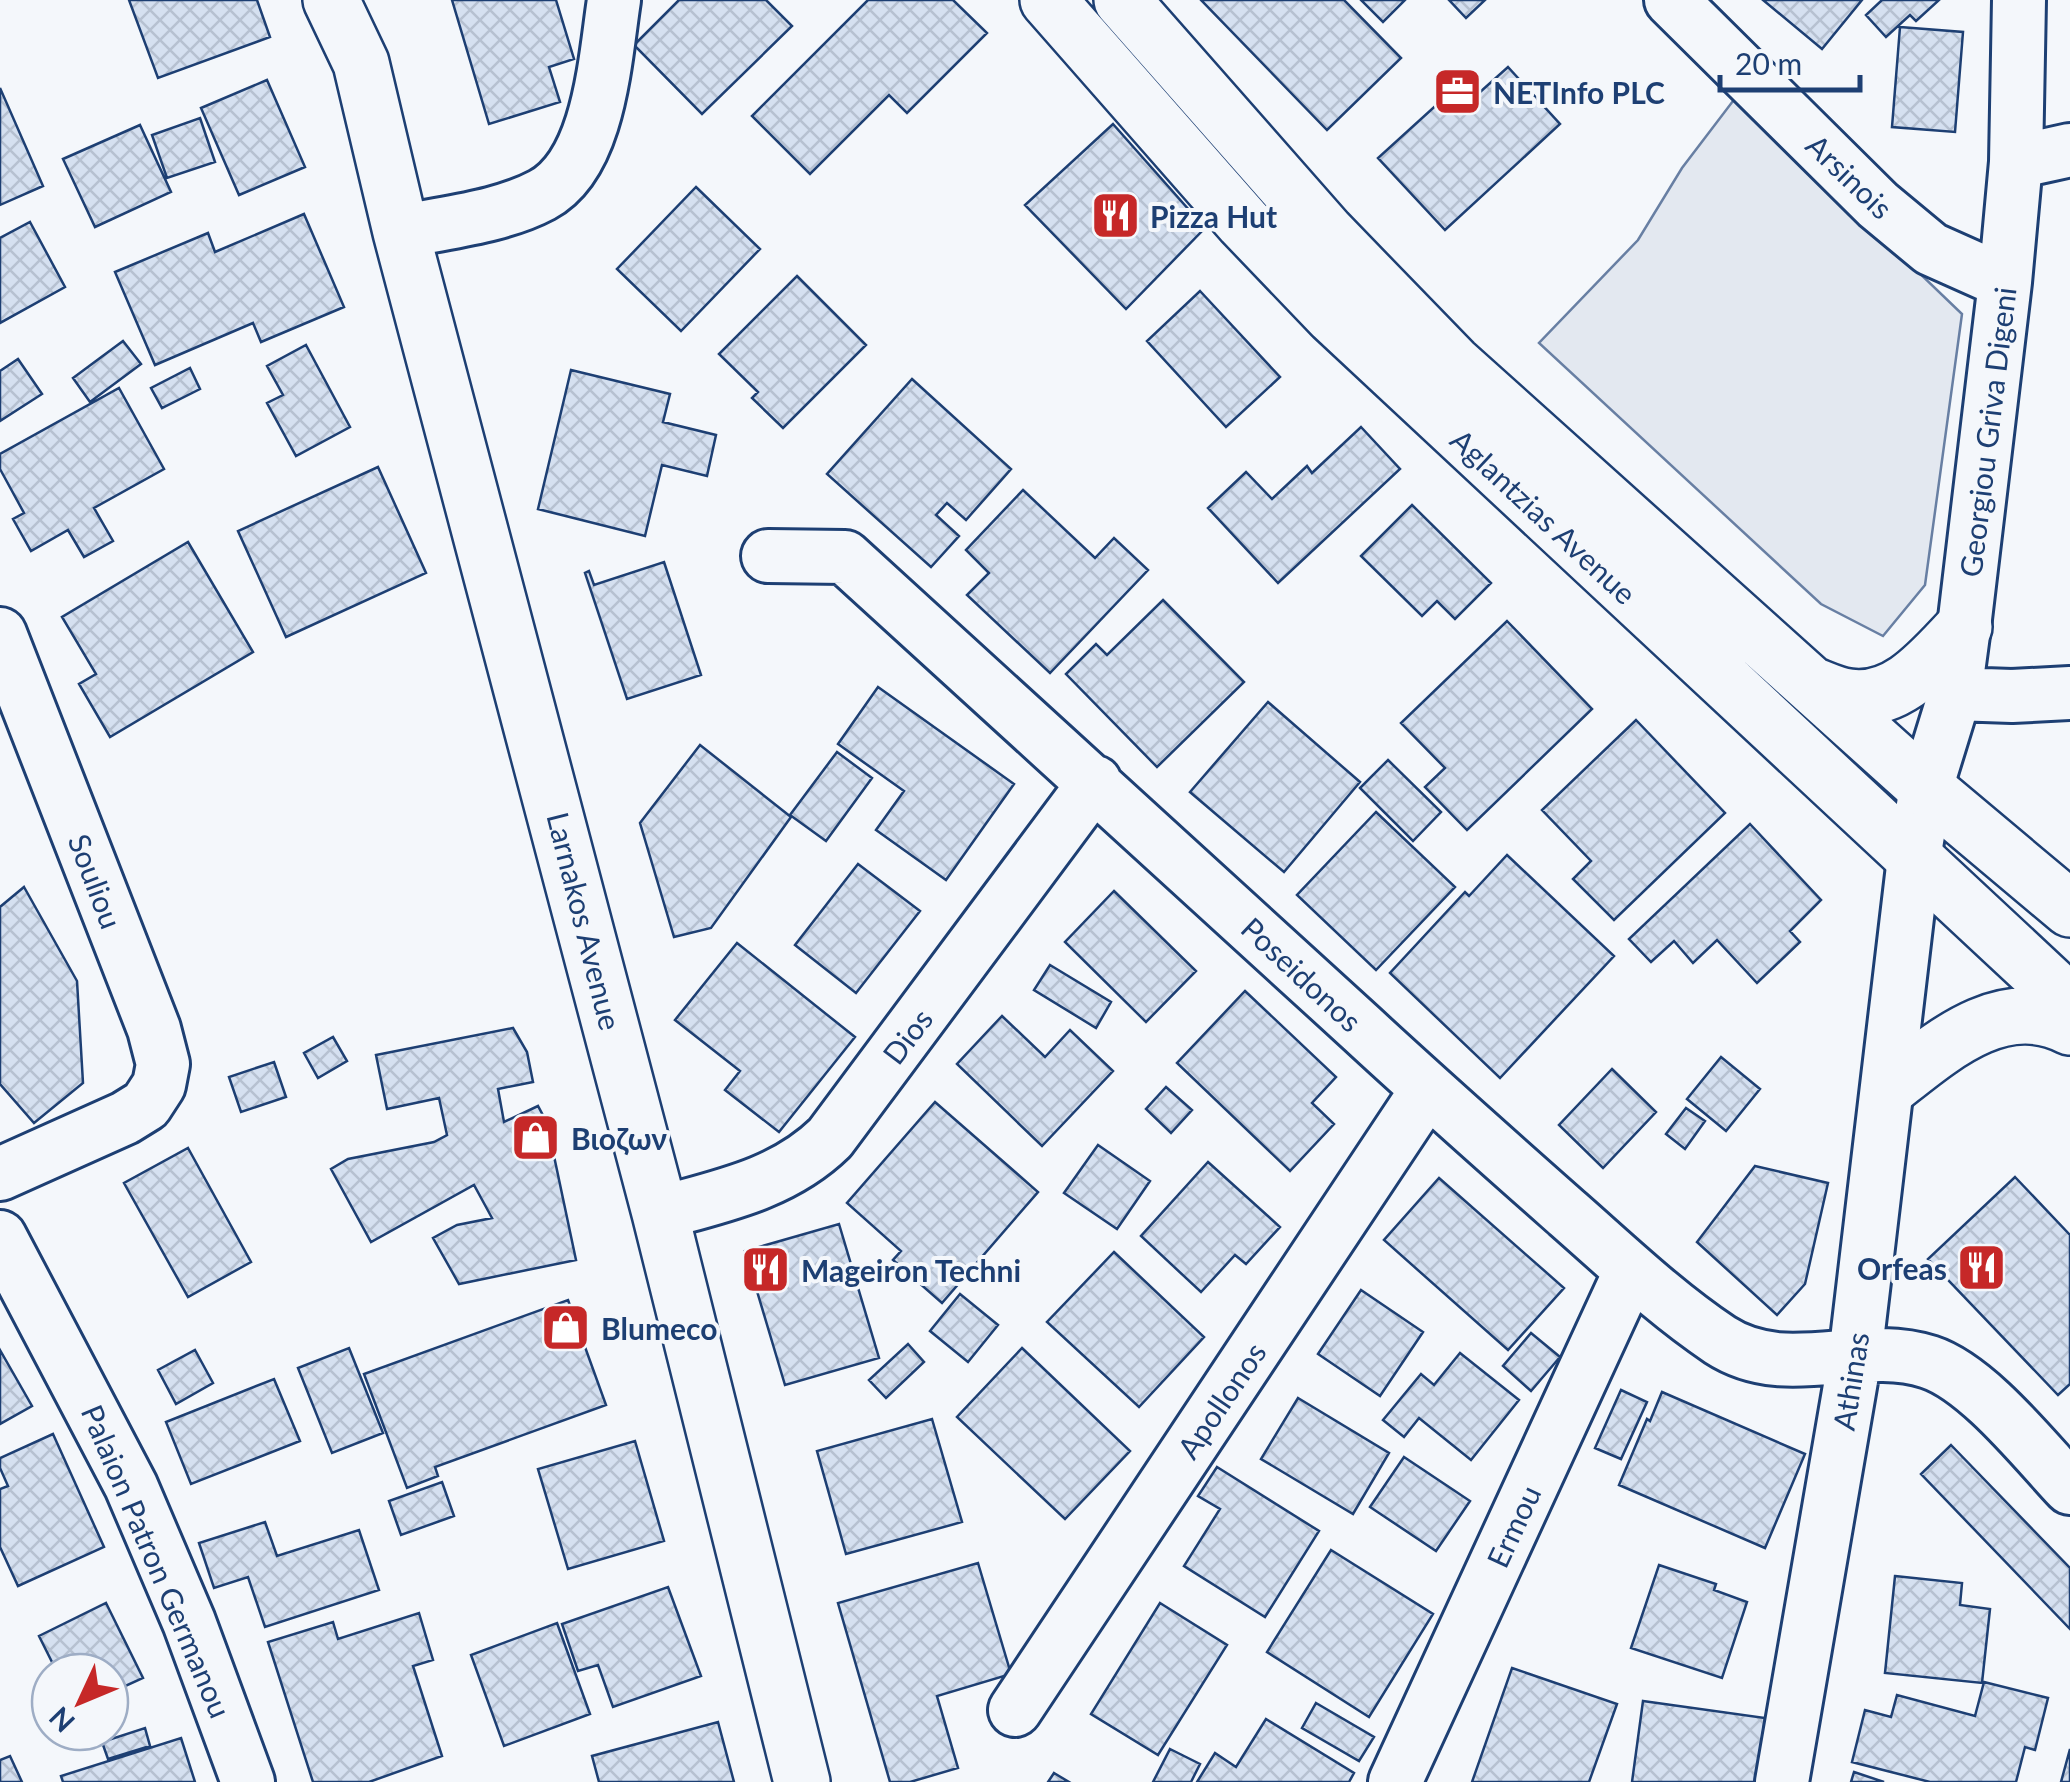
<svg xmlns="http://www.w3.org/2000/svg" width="2070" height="1782" viewBox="0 0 2070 1782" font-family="Lato,sans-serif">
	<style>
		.parking { fill: #e3e8f0; stroke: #687fa3; stroke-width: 2.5 }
		.building { fill: url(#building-cross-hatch); stroke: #1d3f73; stroke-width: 2.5 }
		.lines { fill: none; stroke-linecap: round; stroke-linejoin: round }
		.minor-casing { stroke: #1d3f73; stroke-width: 58 }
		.major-casing { stroke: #1d3f73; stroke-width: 60 }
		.minor { stroke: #f4f7fb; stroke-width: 52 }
		.major { stroke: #f4f7fb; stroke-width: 55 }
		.labels { text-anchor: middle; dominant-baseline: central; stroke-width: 8; stroke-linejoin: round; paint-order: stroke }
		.poi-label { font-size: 30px; font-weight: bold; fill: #1d3f73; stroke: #f4f7fb; text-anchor: start }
		.street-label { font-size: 30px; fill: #1d3f73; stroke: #f4f7fb }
	</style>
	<defs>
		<pattern id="building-cross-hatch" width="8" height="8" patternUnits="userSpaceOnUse" patternTransform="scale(2.5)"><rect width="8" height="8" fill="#d5e0f0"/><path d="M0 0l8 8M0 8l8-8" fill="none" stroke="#b6c1d1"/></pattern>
	</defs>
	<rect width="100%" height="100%" fill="#f4f7fb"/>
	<path class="parking" d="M 1736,97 L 1962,314 L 1925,585 L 1883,636 L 1821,604 L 1539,343 L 1638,240 L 1682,168 Z"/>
	<path class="building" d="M 129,0 L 257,0 L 270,37 L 158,78 Z
		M 452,0 L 556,0 L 574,59 L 549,67 L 560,102 L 489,124 Z
		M 679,0 L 766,0 L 792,26 L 702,114 L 634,45 Z
		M 868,0 L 953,0 L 987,33 L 907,113 L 889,95 L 810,174 L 752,116 Z
		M 1201,0 L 1344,0 L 1401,58 L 1327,130 Z
		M 1361,0 L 1405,0 L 1383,22 Z
		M 1449,0 L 1485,0 L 1466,18 Z
		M 1763,0 L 1862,0 L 1822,49 Z
		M 1882,0 L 1939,0 L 1916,21 L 1910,15 L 1886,37 L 1866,15 Z
		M 1900,27 L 1963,32 L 1955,132 L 1892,127 Z
		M 1508,67 L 1560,124 L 1445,230 L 1378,158 L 1465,79 L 1479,93 Z
		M 267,80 L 305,167 L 239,195 L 201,108 Z
		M 0,88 L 43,186 L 0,205 Z
		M 200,118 L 215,162 L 167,178 L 152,135 Z
		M 1113,124 L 1205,228 L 1126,309 L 1025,205 Z
		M 140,125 L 171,192 L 95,227 L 63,159 Z
		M 696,187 L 760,249 L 681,331 L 617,269 Z
		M 304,214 L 344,307 L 261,342 L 253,323 L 155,365 L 115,272 L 208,233 L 215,252 Z
		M 30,222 L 65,287 L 0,323 L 0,238 Z
		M 797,276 L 866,345 L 783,428 L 752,398 L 758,392 L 719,354 Z
		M 1200,291 L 1280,377 L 1226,427 L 1147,341 Z
		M 123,341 L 141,364 L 90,402 L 73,378 Z
		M 306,345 L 350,427 L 296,456 L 267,403 L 283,395 L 267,366 Z
		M 18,359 L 42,394 L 0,421 L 0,371 Z
		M 190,368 L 200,389 L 162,408 L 151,388 Z
		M 571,370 L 670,394 L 663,422 L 716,435 L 707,476 L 662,465 L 645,536 L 538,509 Z
		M 912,379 L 1011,469 L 966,520 L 947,503 L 936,515 L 959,536 L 931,567 L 827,474 Z
		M 119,388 L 164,469 L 94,508 L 113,541 L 84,557 L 68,530 L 31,551 L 13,519 L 24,513 L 0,469 L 0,454 Z
		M 1361,427 L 1400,469 L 1278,583 L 1208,508 L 1246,472 L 1272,499 L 1307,466 L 1312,473 Z
		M 378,467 L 426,573 L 286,637 L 238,531 Z
		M 1023,490 L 1095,558 L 1114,538 L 1148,570 L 1050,673 L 967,595 L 989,573 L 966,550 Z
		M 1412,505 L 1491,583 L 1455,619 L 1437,601 L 1422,616 L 1361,556 Z
		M 188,542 L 253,652 L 110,737 L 79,684 L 96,674 L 62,617 Z
		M 664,562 L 701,675 L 627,699 L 585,573 L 589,571 L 594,585 Z
		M 1163,600 L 1244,682 L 1157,767 L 1066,674 L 1096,644 L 1107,655 Z
		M 1507,621 L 1592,709 L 1467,830 L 1425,787 L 1445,768 L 1401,723 Z
		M 878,687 L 1014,784 L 946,880 L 876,830 L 904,791 L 838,744 Z
		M 1268,702 L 1360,782 L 1284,872 L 1190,792 Z
		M 1636,720 L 1725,813 L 1614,920 L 1573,879 L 1591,861 L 1542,810 Z
		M 700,745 L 791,817 L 711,928 L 674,937 L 640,823 Z
		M 837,752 L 872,778 L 826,841 L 790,815 Z
		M 1388,760 L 1441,812 L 1413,841 L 1360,788 Z
		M 1376,812 L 1455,887 L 1376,970 L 1297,895 Z
		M 1750,824 L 1821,900 L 1790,931 L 1800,942 L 1757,983 L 1717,940 L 1693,963 L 1674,941 L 1651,962 L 1629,939 Z
		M 1507,855 L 1614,956 L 1500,1078 L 1390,973 L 1465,892 L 1469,896 Z
		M 858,864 L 920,911 L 856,993 L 795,945 Z
		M 24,887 L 77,981 L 83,1083 L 34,1123 L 0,1084 L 0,907 Z
		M 1114,891 L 1196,971 L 1146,1022 L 1065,942 Z
		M 737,943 L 855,1037 L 779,1132 L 725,1090 L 740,1071 L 675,1020 Z
		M 1050,965 L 1111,1002 L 1096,1028 L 1034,990 Z
		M 1245,991 L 1336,1077 L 1312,1103 L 1334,1124 L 1290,1171 L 1177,1063 Z
		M 1002,1016 L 1045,1057 L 1070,1030 L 1113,1071 L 1042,1146 L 957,1064 Z
		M 513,1028 L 527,1052 L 533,1082 L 498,1089 L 504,1122 L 538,1106 L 547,1123 L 576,1260 L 459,1284 L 433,1238 L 457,1225 L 492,1218 L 474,1185 L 371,1242 L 331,1169 L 348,1159 L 434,1142 L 447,1135 L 439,1098 L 387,1109 L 376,1055 Z
		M 333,1037 L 347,1061 L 318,1078 L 304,1053 Z
		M 1721,1057 L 1760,1089 L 1726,1131 L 1687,1099 Z
		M 274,1062 L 286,1097 L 241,1112 L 229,1077 Z
		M 1612,1069 L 1656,1112 L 1603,1168 L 1559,1125 Z
		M 1166,1087 L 1192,1110 L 1171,1133 L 1146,1109 Z
		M 935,1102 L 1038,1192 L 942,1303 L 893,1260 L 901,1251 L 847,1203 Z
		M 1686,1108 L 1705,1121 L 1685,1149 L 1666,1134 Z
		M 1098,1145 L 1150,1181 L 1117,1229 L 1064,1193 Z
		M 188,1148 L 251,1262 L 188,1297 L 124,1183 Z
		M 1208,1162 L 1280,1227 L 1246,1264 L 1235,1255 L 1201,1292 L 1141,1236 Z
		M 1755,1166 L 1828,1183 L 1805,1284 L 1777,1315 L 1697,1242 Z
		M 2015,1177 L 2070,1235 L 2070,1384 L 2058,1395 L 1928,1259 Z
		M 1439,1178 L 1564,1288 L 1508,1350 L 1384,1240 Z
		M 839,1224 L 879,1358 L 785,1385 L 745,1251 Z
		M 1114,1252 L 1204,1337 L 1139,1407 L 1047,1322 Z
		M 1361,1290 L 1423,1332 L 1380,1396 L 1318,1354 Z
		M 960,1294 L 998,1325 L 968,1362 L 930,1331 Z
		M 568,1300 L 606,1405 L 435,1467 L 438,1476 L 407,1488 L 364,1374 Z
		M 1531,1333 L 1560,1357 L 1531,1391 L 1503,1366 Z
		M 908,1344 L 924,1362 L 886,1398 L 869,1380 Z
		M 349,1348 L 383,1433 L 332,1453 L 298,1368 Z
		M 1022,1348 L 1130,1451 L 1065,1519 L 957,1417 Z
		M 0,1350 L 32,1406 L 0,1424 Z
		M 195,1350 L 213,1383 L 176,1404 L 158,1370 Z
		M 1460,1353 L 1519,1400 L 1471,1460 L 1419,1418 L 1404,1437 L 1383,1420 L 1421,1374 L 1434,1385 Z
		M 274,1379 L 300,1441 L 191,1484 L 166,1422 Z
		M 1621,1390 L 1647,1402 L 1621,1459 L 1595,1448 Z
		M 1662,1392 L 1805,1454 L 1765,1548 L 1619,1485 L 1647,1419 L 1650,1421 Z
		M 1298,1398 L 1389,1453 L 1353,1514 L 1261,1459 Z
		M 932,1419 L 962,1522 L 846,1554 L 817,1451 Z
		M 53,1434 L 104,1547 L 18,1586 L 0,1547 L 0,1489 L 8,1486 L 0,1468 L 0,1458 Z
		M 635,1441 L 664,1541 L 568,1569 L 538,1469 Z
		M 1951,1445 L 2070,1568 L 2070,1629 L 1921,1474 Z
		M 1404,1457 L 1470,1501 L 1436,1551 L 1370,1507 Z
		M 1217,1467 L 1319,1531 L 1265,1617 L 1184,1566 L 1220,1509 L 1198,1496 Z
		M 442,1482 L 454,1516 L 401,1535 L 389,1501 Z
		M 265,1522 L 277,1556 L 359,1530 L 379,1590 L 265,1627 L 248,1577 L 214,1588 L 199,1543 Z
		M 1331,1550 L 1433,1614 L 1369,1717 L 1267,1652 Z
		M 978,1563 L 1011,1674 L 937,1696 L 958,1768 L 910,1782 L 890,1782 L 838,1603 Z
		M 1659,1565 L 1716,1584 L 1714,1590 L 1747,1602 L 1722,1678 L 1631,1648 Z
		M 1895,1576 L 1962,1583 L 1960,1605 L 1990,1609 L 1982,1683 L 1885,1673 Z
		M 668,1587 L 701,1676 L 613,1707 L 598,1665 L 578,1671 L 562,1624 Z
		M 106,1603 L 143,1678 L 110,1693 L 110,1672 L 57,1672 L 39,1636 Z
		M 1160,1603 L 1227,1645 L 1158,1755 L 1091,1714 Z
		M 419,1613 L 433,1660 L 413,1666 L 442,1756 L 369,1782 L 313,1782 L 268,1642 L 333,1622 L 338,1639 Z
		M 557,1623 L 590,1714 L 504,1746 L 471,1655 Z
		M 1512,1668 L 1617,1704 L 1589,1782 L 1472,1782 Z
		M 1984,1682 L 2048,1698 L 2035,1750 L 2025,1747 L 2016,1782 L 1930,1782 L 1852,1762 L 1865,1710 L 1891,1717 L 1897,1695 L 1975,1716 Z
		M 1643,1701 L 1765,1718 L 1756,1782 L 1632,1782 Z
		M 1316,1703 L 1374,1737 L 1359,1761 L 1302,1728 Z
		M 1266,1719 L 1354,1773 L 1349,1782 L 1197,1782 L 1215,1753 L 1236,1767 Z
		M 718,1722 L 734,1782 L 599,1782 L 592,1756 Z
		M 145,1728 L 150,1746 L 108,1759 L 102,1742 Z
		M 181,1738 L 195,1782 L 63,1782 L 61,1776 Z
		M 1170,1749 L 1200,1764 L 1191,1782 L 1153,1782 Z
		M 2070,1749 L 2070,1782 L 2061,1782 Z
		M 10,1756 L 22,1782 L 0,1782 L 0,1760 Z
		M 1854,1772 L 1884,1782 L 1851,1782 Z
		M 1054,1773 L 1069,1782 L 1048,1782 Z"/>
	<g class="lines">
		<defs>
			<path id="minor" d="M 1671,0 L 1878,205 L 1931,249 L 2005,282
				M 2016,162 L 2070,150
				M 401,232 C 446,222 501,217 542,195 C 600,164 605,58 614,0
				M 768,556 L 845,557 C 1018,713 1190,870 1361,1028 C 1429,1091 1498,1152 1568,1214 C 1617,1257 1666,1304 1720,1340 C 1786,1383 1860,1339 1929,1362 C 1978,1378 2035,1451 2070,1488
				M 0,634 L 154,1029 L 163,1064 L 159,1085 L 146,1105 L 125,1118 L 0,1174
				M 1955,694 L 2012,696 L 2070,693
				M 660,1213 C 721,1196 783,1184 830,1138 L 1095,782
				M 0,1237 L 131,1486 L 189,1622 L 248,1782
				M 1015,1710 L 1427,1090
				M 1395,1782 L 1631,1270
				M 1782,1782 L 1855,1357 L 1914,858 L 1926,788 L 1955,694 L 1964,627 L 2005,282 L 2016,162 L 2019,0"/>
			<path id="major" d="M 331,0 L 361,63 L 401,232 L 660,1213 L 802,1782
				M 1048,0 L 1243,222 L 1333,316 L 2070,1003
				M 1122,0 L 1327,233 L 1453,363 L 1926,788 L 2070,909
				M 1812,685 C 1823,689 1837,696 1849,697 C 1899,704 1933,659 1964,627
				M 1890,1087 C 1941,1047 2002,992 2070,1027"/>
		</defs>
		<use href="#minor" class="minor-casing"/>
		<use href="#major" class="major-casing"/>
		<use href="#minor" class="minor"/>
		<use href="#major" class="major"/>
	</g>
	<defs>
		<symbol id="office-square" viewBox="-11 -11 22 22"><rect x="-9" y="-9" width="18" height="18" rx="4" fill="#c62828" stroke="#f4f7fb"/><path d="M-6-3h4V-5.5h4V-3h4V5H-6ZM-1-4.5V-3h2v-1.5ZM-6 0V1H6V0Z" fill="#fff"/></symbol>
		<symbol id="restaurant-square" viewBox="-11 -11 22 22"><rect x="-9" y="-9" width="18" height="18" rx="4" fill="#c62828" stroke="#f4f7fb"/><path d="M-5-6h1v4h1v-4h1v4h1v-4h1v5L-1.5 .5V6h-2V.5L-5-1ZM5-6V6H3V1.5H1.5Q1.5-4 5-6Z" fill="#fff"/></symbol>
		<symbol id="shop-square" viewBox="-11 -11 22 22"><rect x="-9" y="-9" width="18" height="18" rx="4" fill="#c62828" stroke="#f4f7fb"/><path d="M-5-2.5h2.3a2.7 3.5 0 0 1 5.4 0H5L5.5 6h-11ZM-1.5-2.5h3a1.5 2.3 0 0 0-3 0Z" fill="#fff"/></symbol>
	</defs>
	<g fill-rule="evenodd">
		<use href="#office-square" x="1430" y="64" width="55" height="55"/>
		<use href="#restaurant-square" x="1088" y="188" width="55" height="55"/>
		<use href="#shop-square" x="508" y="1110" width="55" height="55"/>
		<use href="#restaurant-square" x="1954" y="1240" width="55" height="55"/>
		<use href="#restaurant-square" x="738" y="1242" width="55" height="55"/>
		<use href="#shop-square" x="538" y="1300" width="55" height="55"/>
	</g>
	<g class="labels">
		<g class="poi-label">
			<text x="1493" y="92">NETInfo PLC</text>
			<text x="1150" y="216">Pizza Hut</text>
			<text x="571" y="1138">Βιοζων</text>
			<text x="1947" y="1268" text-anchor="end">Orfeas</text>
			<text x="801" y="1270">Mageiron Techni</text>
			<text x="601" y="1328">Blumeco</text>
		</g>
		<g class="street-label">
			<text transform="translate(1850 176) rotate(44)">Arsinois</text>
			<text transform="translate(1987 432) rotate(-83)">Georgiou Griva Digeni</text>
			<text transform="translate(1544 516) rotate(43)">Aglantzias Avenue</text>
			<text transform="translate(96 881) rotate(69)">Souliou</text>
			<text transform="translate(585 921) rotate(76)">Larnakos Avenue</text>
			<text transform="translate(1302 974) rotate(43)">Poseidonos</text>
			<text transform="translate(907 1036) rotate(-53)">Dios</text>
			<text transform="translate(1850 1381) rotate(-81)">Athinas</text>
			<text transform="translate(1221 1400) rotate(-56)">Apollonos</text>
			<text transform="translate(1513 1526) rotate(-65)">Ermou</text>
			<text transform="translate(157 1561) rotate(67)">Palaion Patron Germanou</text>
		</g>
	</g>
	<g transform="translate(80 1702) rotate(226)"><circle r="48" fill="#f4f7fb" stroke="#9eadc5" stroke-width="2.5"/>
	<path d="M0-8L18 38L0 25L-18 38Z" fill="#c62828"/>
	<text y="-15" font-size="28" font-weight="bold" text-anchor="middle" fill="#1d3f73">N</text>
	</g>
	<path d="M1720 75v15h140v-15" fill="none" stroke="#1d3f73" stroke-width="5"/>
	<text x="1735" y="75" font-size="30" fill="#1d3f73" stroke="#f4f7fb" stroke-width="8" paint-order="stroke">20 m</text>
</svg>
